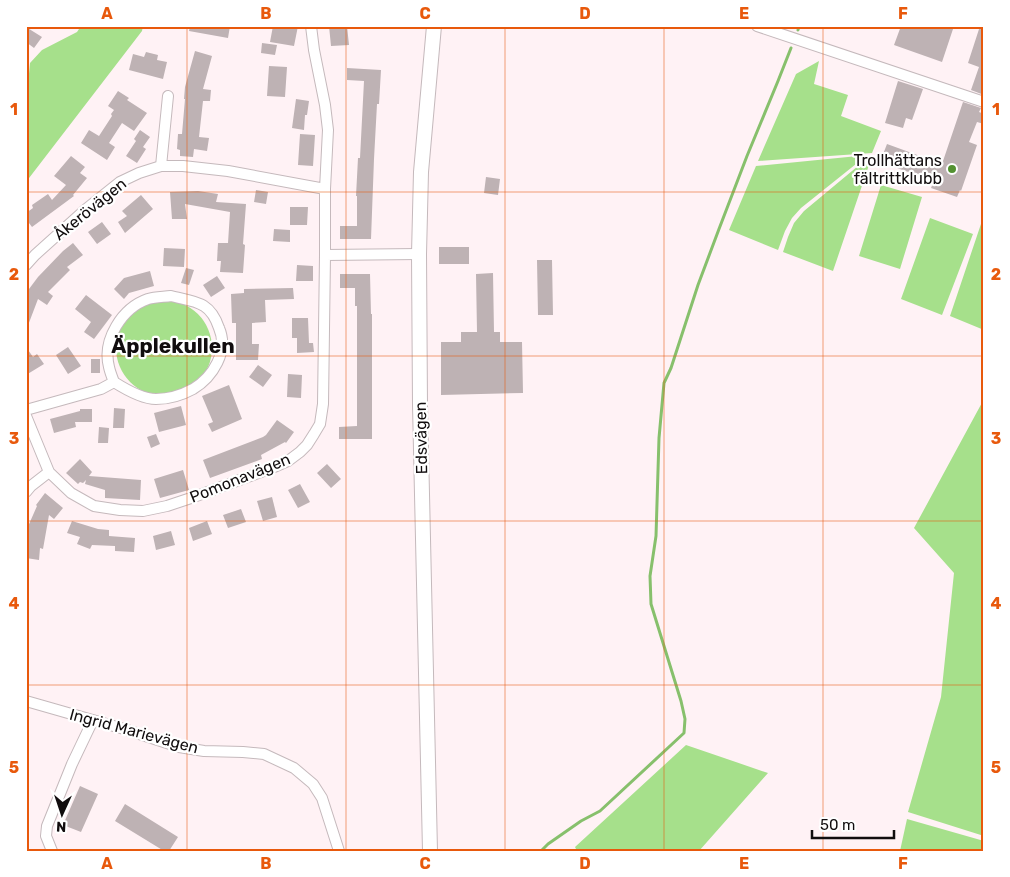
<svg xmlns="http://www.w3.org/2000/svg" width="1010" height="877" viewBox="0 0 1010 877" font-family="Rubik,sans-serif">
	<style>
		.green { fill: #a6e08b }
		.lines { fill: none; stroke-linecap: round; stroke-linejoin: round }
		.stream { stroke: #87c06c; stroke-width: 3 }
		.building { fill: #beb2b4 }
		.street-casing { stroke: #c5b9bc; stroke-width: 12 }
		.secondary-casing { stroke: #c5b9bc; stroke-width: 16 }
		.street { stroke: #fff; stroke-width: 10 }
		.secondary { stroke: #fff; stroke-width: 14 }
		.grid { fill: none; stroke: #e8590c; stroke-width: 1; stroke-opacity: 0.55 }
		.poi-dot { fill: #539131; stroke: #fff; stroke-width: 2 }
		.labels { text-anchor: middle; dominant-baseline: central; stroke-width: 4.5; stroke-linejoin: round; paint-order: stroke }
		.poi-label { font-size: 16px; fill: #110d0e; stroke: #fff; text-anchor: end }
		.street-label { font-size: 16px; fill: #110d0e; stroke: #fff }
		.district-label { font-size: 21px; font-weight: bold; fill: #110d0e; stroke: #fff }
		.neatline { fill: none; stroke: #e8590c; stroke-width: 2 }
		.grid-label { font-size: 16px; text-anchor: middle; font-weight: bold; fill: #e8590c }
	</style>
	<rect width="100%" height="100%" fill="#fff2f5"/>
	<path class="green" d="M 81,26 L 143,26 L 142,31 L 26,182 L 26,105 L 30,63 L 42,50 L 77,32 Z
		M 819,61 L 814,84 L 848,95 L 841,116 L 881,131 L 872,153 L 758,161 L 796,74 Z
		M 858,156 L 866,156 L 801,208 L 792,218 L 785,231 L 778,250 L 729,230 L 756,166 Z
		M 864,161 L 870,162 L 833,271 L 783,252 L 788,237 L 794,223 L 804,211 Z
		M 881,185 L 922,197 L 900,269 L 859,256 Z
		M 984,215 L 984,330 L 950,316 Z
		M 930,218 L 973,234 L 942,315 L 901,299 Z
		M116 348a48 48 0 1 1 96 0a48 48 0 1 1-96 0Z
		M 984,399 L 984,836 L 908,812 L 941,697 L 954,573 L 914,528 Z
		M 686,745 L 768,773 L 699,851 L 577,851 L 575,847 Z
		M 907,819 L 984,841 L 984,851 L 900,851 Z"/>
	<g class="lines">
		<path class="stream" d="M 798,30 L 799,26
			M 541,851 L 548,844 L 581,821 L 600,811 L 684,733 L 685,719 L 681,701 L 651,604 L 650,576 L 656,536 L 659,438 L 664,383 L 671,368 L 698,285 L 719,229 L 747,156 L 778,81 L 791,48"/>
	</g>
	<path class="building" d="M 190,26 L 230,26 L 228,38 L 189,31 Z
		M 273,26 L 298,26 L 294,46 L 270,42 Z
		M 329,26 L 347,26 L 349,45 L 331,46 Z
		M 901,26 L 954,26 L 942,62 L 894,45 Z
		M 980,26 L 984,26 L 984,95 L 971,90 L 979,67 L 968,63 Z
		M 26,27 L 42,37 L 34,48 L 26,42 Z
		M 262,43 L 277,45 L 275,55 L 261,53 Z
		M 195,51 L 212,56 L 203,89 L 211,90 L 210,101 L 203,101 L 199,137 L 209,138 L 207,151 L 194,149 L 193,157 L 180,156 L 180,150 L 177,149 L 178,134 L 182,134 L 185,99 L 184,99 L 185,87 Z
		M 146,52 L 158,55 L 157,60 L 167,62 L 163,79 L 129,70 L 133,54 L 144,57 Z
		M 269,66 L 287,67 L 285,97 L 267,96 Z
		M 347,68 L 381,70 L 379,104 L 377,104 L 374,159 L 371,239 L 340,239 L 340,226 L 357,226 L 357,196 L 356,196 L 358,158 L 360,158 L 364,81 L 347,80 Z
		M 898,81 L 923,89 L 912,120 L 906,118 L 903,128 L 885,123 Z
		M 118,91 L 129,98 L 127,100 L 147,113 L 134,131 L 122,123 L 109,143 L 115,147 L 107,160 L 81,143 L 89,130 L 99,136 L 112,116 L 111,114 L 114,110 L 108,106 Z
		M 296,99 L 309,101 L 307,115 L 305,115 L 304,130 L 292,128 Z
		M 963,102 L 981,108 L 979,112 L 984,114 L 984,124 L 977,122 L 969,142 L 977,145 L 961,191 L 960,190 L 957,197 L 931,188 L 934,181 L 880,162 L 887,144 L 942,164 Z
		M 140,130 L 150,137 L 143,147 L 146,149 L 137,163 L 126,156 L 136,141 L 134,139 Z
		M 300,134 L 315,135 L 313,166 L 298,165 Z
		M 71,156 L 85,167 L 80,173 L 87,178 L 73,195 L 74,196 L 32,227 L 26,219 L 26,213 L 33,208 L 32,205 L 48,194 L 52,200 L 66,185 L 54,176 Z
		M 486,177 L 500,179 L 498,195 L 484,193 Z
		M 256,190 L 268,192 L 266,204 L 254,202 Z
		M 198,191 L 218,194 L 216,202 L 246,204 L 243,244 L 245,245 L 243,273 L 220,272 L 221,261 L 217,261 L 218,243 L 228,243 L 230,212 L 185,204 L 187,219 L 172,219 L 170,192 Z
		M 141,195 L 153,209 L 125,233 L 118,222 L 127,216 L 122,211 Z
		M 290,207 L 308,207 L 307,225 L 290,225 Z
		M 102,222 L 111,234 L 97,244 L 88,232 Z
		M 274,229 L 290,230 L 290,242 L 273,241 Z
		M 73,243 L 83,255 L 67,267 L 70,270 L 48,292 L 53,296 L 47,305 L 38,299 L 27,328 L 26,327 L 26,293 L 38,277 L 63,251 Z
		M 439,247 L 469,247 L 469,264 L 439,264 Z
		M 164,248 L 185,249 L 184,267 L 163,266 Z
		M 537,260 L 552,260 L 553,315 L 538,315 Z
		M 297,265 L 313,266 L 313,281 L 296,281 Z
		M 186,268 L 194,270 L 189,285 L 181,283 Z
		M 150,271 L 154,286 L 129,293 L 124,299 L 114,289 L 124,278 Z
		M 493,273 L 494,332 L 500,332 L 500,342 L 522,342 L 523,393 L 441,395 L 441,342 L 461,342 L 461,332 L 477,332 L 476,274 Z
		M 340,274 L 370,274 L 371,314 L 372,314 L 372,439 L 339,439 L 339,427 L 357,426 L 357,306 L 355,306 L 355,288 L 340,288 Z
		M 217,276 L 225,288 L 211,297 L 203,285 Z
		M 293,288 L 294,299 L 265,300 L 266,322 L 252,323 L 252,344 L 259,344 L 258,360 L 236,360 L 236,323 L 232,323 L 231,294 L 244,293 L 244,289 Z
		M 86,295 L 112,315 L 94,339 L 84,332 L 91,322 L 75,309 Z
		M 292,318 L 308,318 L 309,343 L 313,343 L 314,352 L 297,353 L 297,338 L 292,338 Z
		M 26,347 L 33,357 L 37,354 L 44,364 L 26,375 Z
		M 68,347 L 81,366 L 68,374 L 56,355 Z
		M 91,359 L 100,359 L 100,373 L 91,373 Z
		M 258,365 L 272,375 L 263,387 L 249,377 Z
		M 288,374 L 302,375 L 301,398 L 287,397 Z
		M 229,385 L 242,419 L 212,432 L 208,424 L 213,422 L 202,396 Z
		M 181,406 L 186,425 L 159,432 L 154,413 Z
		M 114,408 L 125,409 L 124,428 L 113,428 Z
		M 80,409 L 92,409 L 92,422 L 75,422 L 76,427 L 54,433 L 50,419 L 80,411 Z
		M 277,420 L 294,432 L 286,443 L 285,442 L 261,455 L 262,459 L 210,478 L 203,460 L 263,437 L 266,435 Z
		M 99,427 L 109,428 L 108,443 L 98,443 Z
		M 156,434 L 160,444 L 151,448 L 147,437 Z
		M 80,459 L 92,472 L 89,476 L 141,480 L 140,500 L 105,498 L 105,490 L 85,484 L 86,480 L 83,483 L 80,482 L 78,484 L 66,473 Z
		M 327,464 L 341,479 L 331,488 L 317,473 Z
		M 183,470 L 189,490 L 160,498 L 154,479 Z
		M 300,484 L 310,502 L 298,508 L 288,490 Z
		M 45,493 L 63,508 L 54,519 L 49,515 L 43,549 L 40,548 L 39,560 L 26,558 L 26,531 L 37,506 L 36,505 Z
		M 272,497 L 277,517 L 263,521 L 257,501 Z
		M 241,509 L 246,522 L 228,528 L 223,515 Z
		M 72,521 L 98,529 L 109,530 L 109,536 L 135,538 L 134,552 L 115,551 L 115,546 L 92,545 L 90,549 L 77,544 L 80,537 L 67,533 Z
		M 207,521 L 212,534 L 193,541 L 189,528 Z
		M 171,531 L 175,545 L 156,550 L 153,536 Z
		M 80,786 L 98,794 L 81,832 L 63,825 Z
		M 125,804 L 178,837 L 169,851 L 164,851 L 115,821 Z"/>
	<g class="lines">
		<defs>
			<path id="street" d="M 311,26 L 314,50 L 325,105 L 328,130 L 325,189 L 325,255
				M 757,26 L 984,102
				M 161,166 L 168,96
				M 26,265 L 35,255 L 85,210 L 120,182 L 139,173 L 161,166 L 183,166 L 228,171 L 325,189
				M 171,296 C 182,299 195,300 204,306 C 212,311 216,319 219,328 C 229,351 213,377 193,389 C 182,395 168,399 156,399 C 143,399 125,389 114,382 C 112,377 110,372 109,367 C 102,340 122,308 148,299 C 155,297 164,297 171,296 Z
				M 26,410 L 101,389 L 114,382
				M 26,416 L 49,472 L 71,493 L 94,506 L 120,510 L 143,511 L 167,506 L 194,497 L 272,468 L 288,461 L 300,452 L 307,445 L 314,434 L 320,424 L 323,404 L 325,255 L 419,254
				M 26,492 L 31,486 L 49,472
				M 26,701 L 124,729 L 179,747 L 204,751 L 243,752 L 264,754 L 294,768 L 313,784 L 322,798 L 339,851
				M 52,851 L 46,836 L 47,826 L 72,764 L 93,720"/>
			<path id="secondary" d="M 430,851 L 420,405 L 419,254 L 421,172 L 434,26"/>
		</defs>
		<use href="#street" class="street-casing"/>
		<use href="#secondary" class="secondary-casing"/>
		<use href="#street" class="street"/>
		<use href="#secondary" class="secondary"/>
	</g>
	<path class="grid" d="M 187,26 L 187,851M 346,26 L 346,851M 505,26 L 505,851M 664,26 L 664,851M 823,26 L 823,851M 26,192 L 984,192M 26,356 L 984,356M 26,521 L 984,521M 26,685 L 984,685"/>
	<circle class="poi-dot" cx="952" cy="169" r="5"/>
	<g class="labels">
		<g class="poi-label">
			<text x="942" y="160">Trollhättans<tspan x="942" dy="18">fältrittklubb</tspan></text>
		</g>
		<g class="street-label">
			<text transform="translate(90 209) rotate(-39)">Åkerövägen</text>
			<text transform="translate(421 438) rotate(-91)">Edsvägen</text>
			<text transform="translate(240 478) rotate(-22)">Pomonavägen</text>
			<text transform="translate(134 731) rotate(15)">Ingrid Marievägen</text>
		</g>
		<g class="district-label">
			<text x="173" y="345">Äpplekullen</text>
		</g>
	</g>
	<rect width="1010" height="877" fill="none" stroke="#ffffff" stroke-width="55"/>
	<g transform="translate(62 814) rotate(183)" stroke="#ffffff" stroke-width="4" paint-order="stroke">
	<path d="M0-4L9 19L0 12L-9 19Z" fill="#110d0e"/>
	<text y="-8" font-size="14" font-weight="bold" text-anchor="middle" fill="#110d0e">N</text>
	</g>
	<path d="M812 830v8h82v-8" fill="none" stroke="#110d0e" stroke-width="2.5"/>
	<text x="820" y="830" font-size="15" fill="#110d0e" stroke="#ffffff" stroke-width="4" paint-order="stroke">50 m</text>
	<rect x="28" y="28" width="954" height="822" class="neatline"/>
	<g class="grid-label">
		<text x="107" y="19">A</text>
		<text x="266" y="19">B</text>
		<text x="425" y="19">C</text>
		<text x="585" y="19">D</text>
		<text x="744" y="19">E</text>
		<text x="903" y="19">F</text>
		<text x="14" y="115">1</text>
		<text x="996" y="115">1</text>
		<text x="14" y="280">2</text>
		<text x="996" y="280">2</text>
		<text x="14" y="444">3</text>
		<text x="996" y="444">3</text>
		<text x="14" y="609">4</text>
		<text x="996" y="609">4</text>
		<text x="14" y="773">5</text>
		<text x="996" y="773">5</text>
		<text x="107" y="869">A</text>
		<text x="266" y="869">B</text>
		<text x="425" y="869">C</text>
		<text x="585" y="869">D</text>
		<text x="744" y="869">E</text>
		<text x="903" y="869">F</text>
	</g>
</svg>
